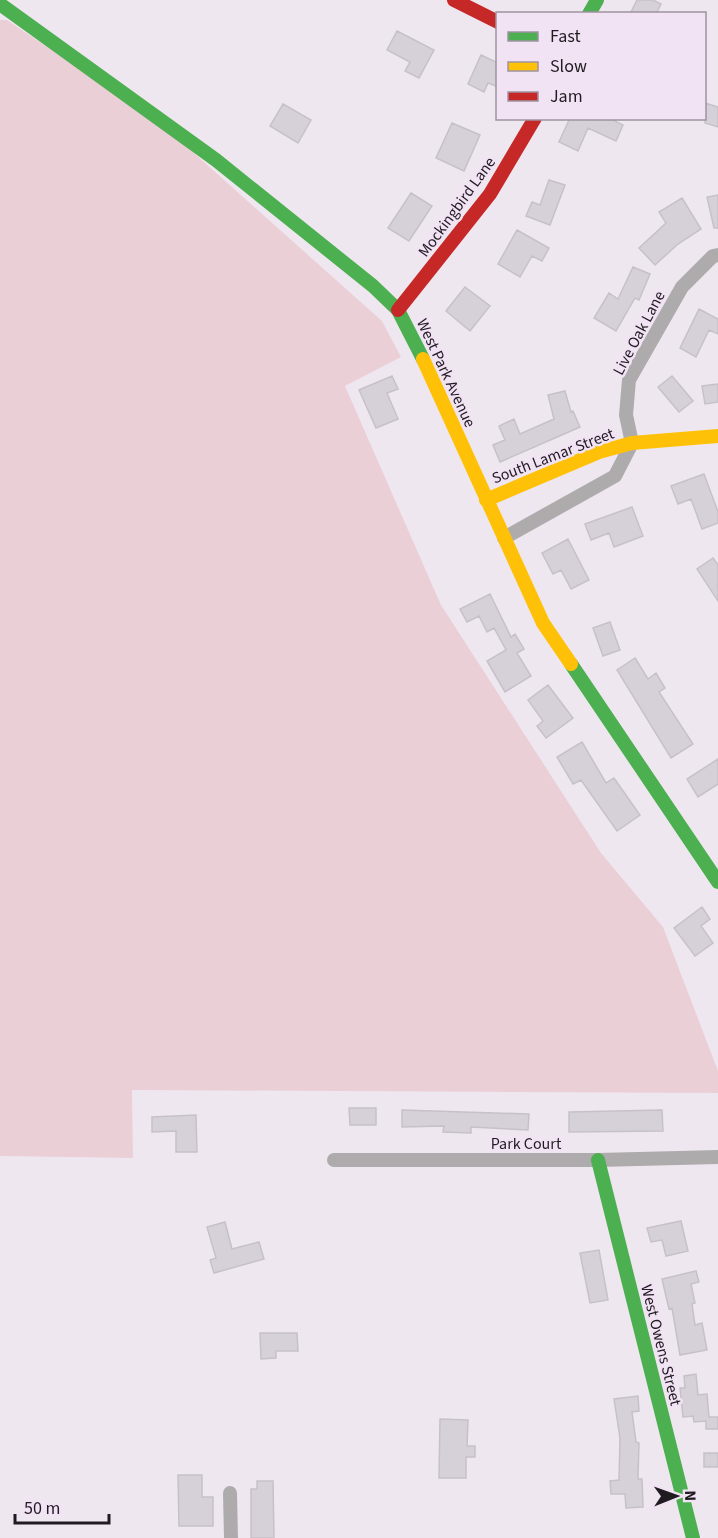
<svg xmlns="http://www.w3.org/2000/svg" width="718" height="1538" viewBox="0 0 718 1538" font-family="'Source Sans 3',sans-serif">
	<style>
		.green { fill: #ebcfd7 }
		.building { fill: #d6d1d9; stroke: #c6c1c9; stroke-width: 1.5 }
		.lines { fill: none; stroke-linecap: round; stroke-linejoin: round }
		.street { stroke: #aeabad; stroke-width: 14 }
		.fast { stroke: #4caf50; stroke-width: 14 }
		.slow { stroke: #ffc107; stroke-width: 14 }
		.jam { stroke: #c62828; stroke-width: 14 }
		.labels { text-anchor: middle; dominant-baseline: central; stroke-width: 5; stroke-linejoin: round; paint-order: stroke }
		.street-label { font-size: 16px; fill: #201b21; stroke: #f2e3f4 }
	</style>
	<rect width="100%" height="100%" fill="#efe7f0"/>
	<path class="green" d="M 0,20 L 7,20 L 159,122 L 382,321 L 401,357 L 345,386 L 441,605 L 601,853 L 663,927 L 718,1071 L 718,1093 L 132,1090 L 133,1158 L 0,1156 Z"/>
	<path class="building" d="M 637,0 L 653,0 L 661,4 L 656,14 L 630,14 Z
		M 397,31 L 434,50 L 419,78 L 405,71 L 410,62 L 387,50 Z
		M 481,55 L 498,63 L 498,87 L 488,83 L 484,92 L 468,84 Z
		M 705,103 L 718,107 L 718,127 L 705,123 Z
		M 283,104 L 311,120 L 298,143 L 270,126 Z
		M 567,118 L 609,118 L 623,125 L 616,141 L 588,128 L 578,151 L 559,142 L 569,120 Z
		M 452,123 L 480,135 L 464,171 L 436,158 Z
		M 549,180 L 565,185 L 550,225 L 526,216 L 532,202 L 540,205 Z
		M 411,193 L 432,206 L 409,241 L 388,228 Z
		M 718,195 L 718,228 L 714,228 L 707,197 Z
		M 682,198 L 701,229 L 678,244 L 655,265 L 639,248 L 666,223 L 659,212 Z
		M 517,230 L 549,248 L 542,261 L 532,256 L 520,277 L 498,264 Z
		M 633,267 L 650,274 L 639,300 L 635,298 L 616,331 L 594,318 L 609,293 L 618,299 Z
		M 465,287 L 490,306 L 470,331 L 446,311 Z
		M 699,309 L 718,319 L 718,334 L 709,330 L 696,357 L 680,348 Z
		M 392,376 L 398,389 L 387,393 L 398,419 L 376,428 L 359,390 Z
		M 672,376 L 693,401 L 679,412 L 658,387 Z
		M 718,384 L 718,402 L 705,404 L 702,386 Z
		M 565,391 L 571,412 L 573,411 L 580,427 L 500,462 L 493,445 L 505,440 L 499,426 L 514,419 L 520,434 L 554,419 L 548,395 Z
		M 704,474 L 718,512 L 718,523 L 702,529 L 691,499 L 678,504 L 671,486 Z
		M 632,507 L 643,536 L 614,547 L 609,533 L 591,540 L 585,524 Z
		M 568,539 L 589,580 L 571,589 L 561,570 L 553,574 L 542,553 Z
		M 713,558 L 718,565 L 718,601 L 697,569 Z
		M 490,594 L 511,637 L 515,634 L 524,649 L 517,653 L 531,676 L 505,692 L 487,661 L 506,650 L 494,628 L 487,632 L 479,616 L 467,622 L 460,609 Z
		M 610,622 L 620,650 L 603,656 L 593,628 Z
		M 635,658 L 648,679 L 656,673 L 665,688 L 659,692 L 693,744 L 671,758 L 617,670 Z
		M 548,685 L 573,718 L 546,738 L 537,726 L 543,721 L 528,700 Z
		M 582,742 L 606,783 L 614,778 L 640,815 L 617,831 L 581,780 L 573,784 L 557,757 Z
		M 718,759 L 718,784 L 698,797 L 687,779 Z
		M 702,907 L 710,919 L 701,926 L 713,943 L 695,956 L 674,928 Z
		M 349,1108 L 376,1108 L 376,1125 L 350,1125 Z
		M 402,1110 L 529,1114 L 528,1130 L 471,1127 L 471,1133 L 443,1132 L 444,1126 L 402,1127 Z
		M 662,1110 L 663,1131 L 569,1132 L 569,1112 Z
		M 196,1115 L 197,1152 L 176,1152 L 176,1131 L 152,1132 L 152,1117 Z
		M 681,1221 L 688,1251 L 666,1256 L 662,1240 L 651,1242 L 647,1228 Z
		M 225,1222 L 232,1249 L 259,1242 L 264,1259 L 214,1273 L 210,1260 L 216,1258 L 207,1227 Z
		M 599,1250 L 608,1300 L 590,1303 L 580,1253 Z
		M 696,1271 L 699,1282 L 691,1284 L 695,1303 L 692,1304 L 695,1325 L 702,1323 L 707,1350 L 680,1355 L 672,1308 L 669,1309 L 662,1279 Z
		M 260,1333 L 297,1333 L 298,1351 L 276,1351 L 276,1358 L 261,1359 Z
		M 696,1374 L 698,1395 L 707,1394 L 709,1417 L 718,1417 L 718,1429 L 706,1429 L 706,1421 L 694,1422 L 693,1416 L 683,1417 L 680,1388 L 685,1388 L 684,1376 Z
		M 638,1396 L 639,1411 L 632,1412 L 636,1442 L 639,1443 L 638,1479 L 642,1479 L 643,1507 L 626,1508 L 625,1494 L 611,1494 L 610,1481 L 619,1480 L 620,1438 L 614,1399 Z
		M 440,1419 L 468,1420 L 467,1446 L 475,1446 L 475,1457 L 466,1457 L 466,1478 L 439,1478 Z
		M 704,1453 L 718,1453 L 718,1467 L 704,1467 Z
		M 178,1475 L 202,1475 L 202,1497 L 213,1497 L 213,1526 L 179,1526 Z
		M 257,1481 L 273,1481 L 274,1538 L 251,1538 L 251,1489 L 257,1489 Z"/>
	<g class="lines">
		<path class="street" d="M 504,538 L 615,476 L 632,443 L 626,415 L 629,380 L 682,287 L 713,256 L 718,255
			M 334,1160 L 598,1160 L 718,1157
			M 230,1493 L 231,1538"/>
		<path class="fast" d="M 0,4 L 216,160 L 373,286 L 398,310 L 423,359
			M 589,14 L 597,0
			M 571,664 L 718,882
			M 598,1160 L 693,1538"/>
		<path class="slow" d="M 423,359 L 543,623 L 571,664
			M 486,500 L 599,452 L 632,443 L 718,436"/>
		<path class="jam" d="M 454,0 L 498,22
			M 398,310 L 490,194 L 535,118"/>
	</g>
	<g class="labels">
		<g class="street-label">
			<text transform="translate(457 207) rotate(-54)">Mockingbird Lane</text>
			<text transform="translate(639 333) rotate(-62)">Live Oak Lane</text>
			<text transform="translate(446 373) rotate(65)">West Park Avenue</text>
			<text transform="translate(553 456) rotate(-21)">South Lamar Street</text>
			<text x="526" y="1144">Park Court</text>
			<text transform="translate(661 1345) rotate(76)">West Owens Street</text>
		</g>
	</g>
	<rect x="496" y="12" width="210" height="108" fill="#f2e3f4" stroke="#9e93a0" stroke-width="1.5"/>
	<rect x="508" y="32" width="30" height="9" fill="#4caf50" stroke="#9e93a0" stroke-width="1.5"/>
	<text x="550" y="42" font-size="18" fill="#201b21">Fast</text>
	<rect x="508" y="62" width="30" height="9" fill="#ffc107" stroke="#9e93a0" stroke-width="1.5"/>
	<text x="550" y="72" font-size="18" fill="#201b21">Slow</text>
	<rect x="508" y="92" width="30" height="9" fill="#c62828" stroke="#9e93a0" stroke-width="1.5"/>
	<text x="550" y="102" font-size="18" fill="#201b21">Jam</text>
	<g transform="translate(676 1496) rotate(89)" stroke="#f2e3f4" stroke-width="4.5" paint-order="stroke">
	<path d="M0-4.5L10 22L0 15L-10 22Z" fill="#201b21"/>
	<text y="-9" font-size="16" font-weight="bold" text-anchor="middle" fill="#201b21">N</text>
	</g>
	<path d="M15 1514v9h94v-9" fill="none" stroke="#201b21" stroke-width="3"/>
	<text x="24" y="1514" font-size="18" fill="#201b21" stroke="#f2e3f4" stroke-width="4.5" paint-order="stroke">50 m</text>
</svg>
